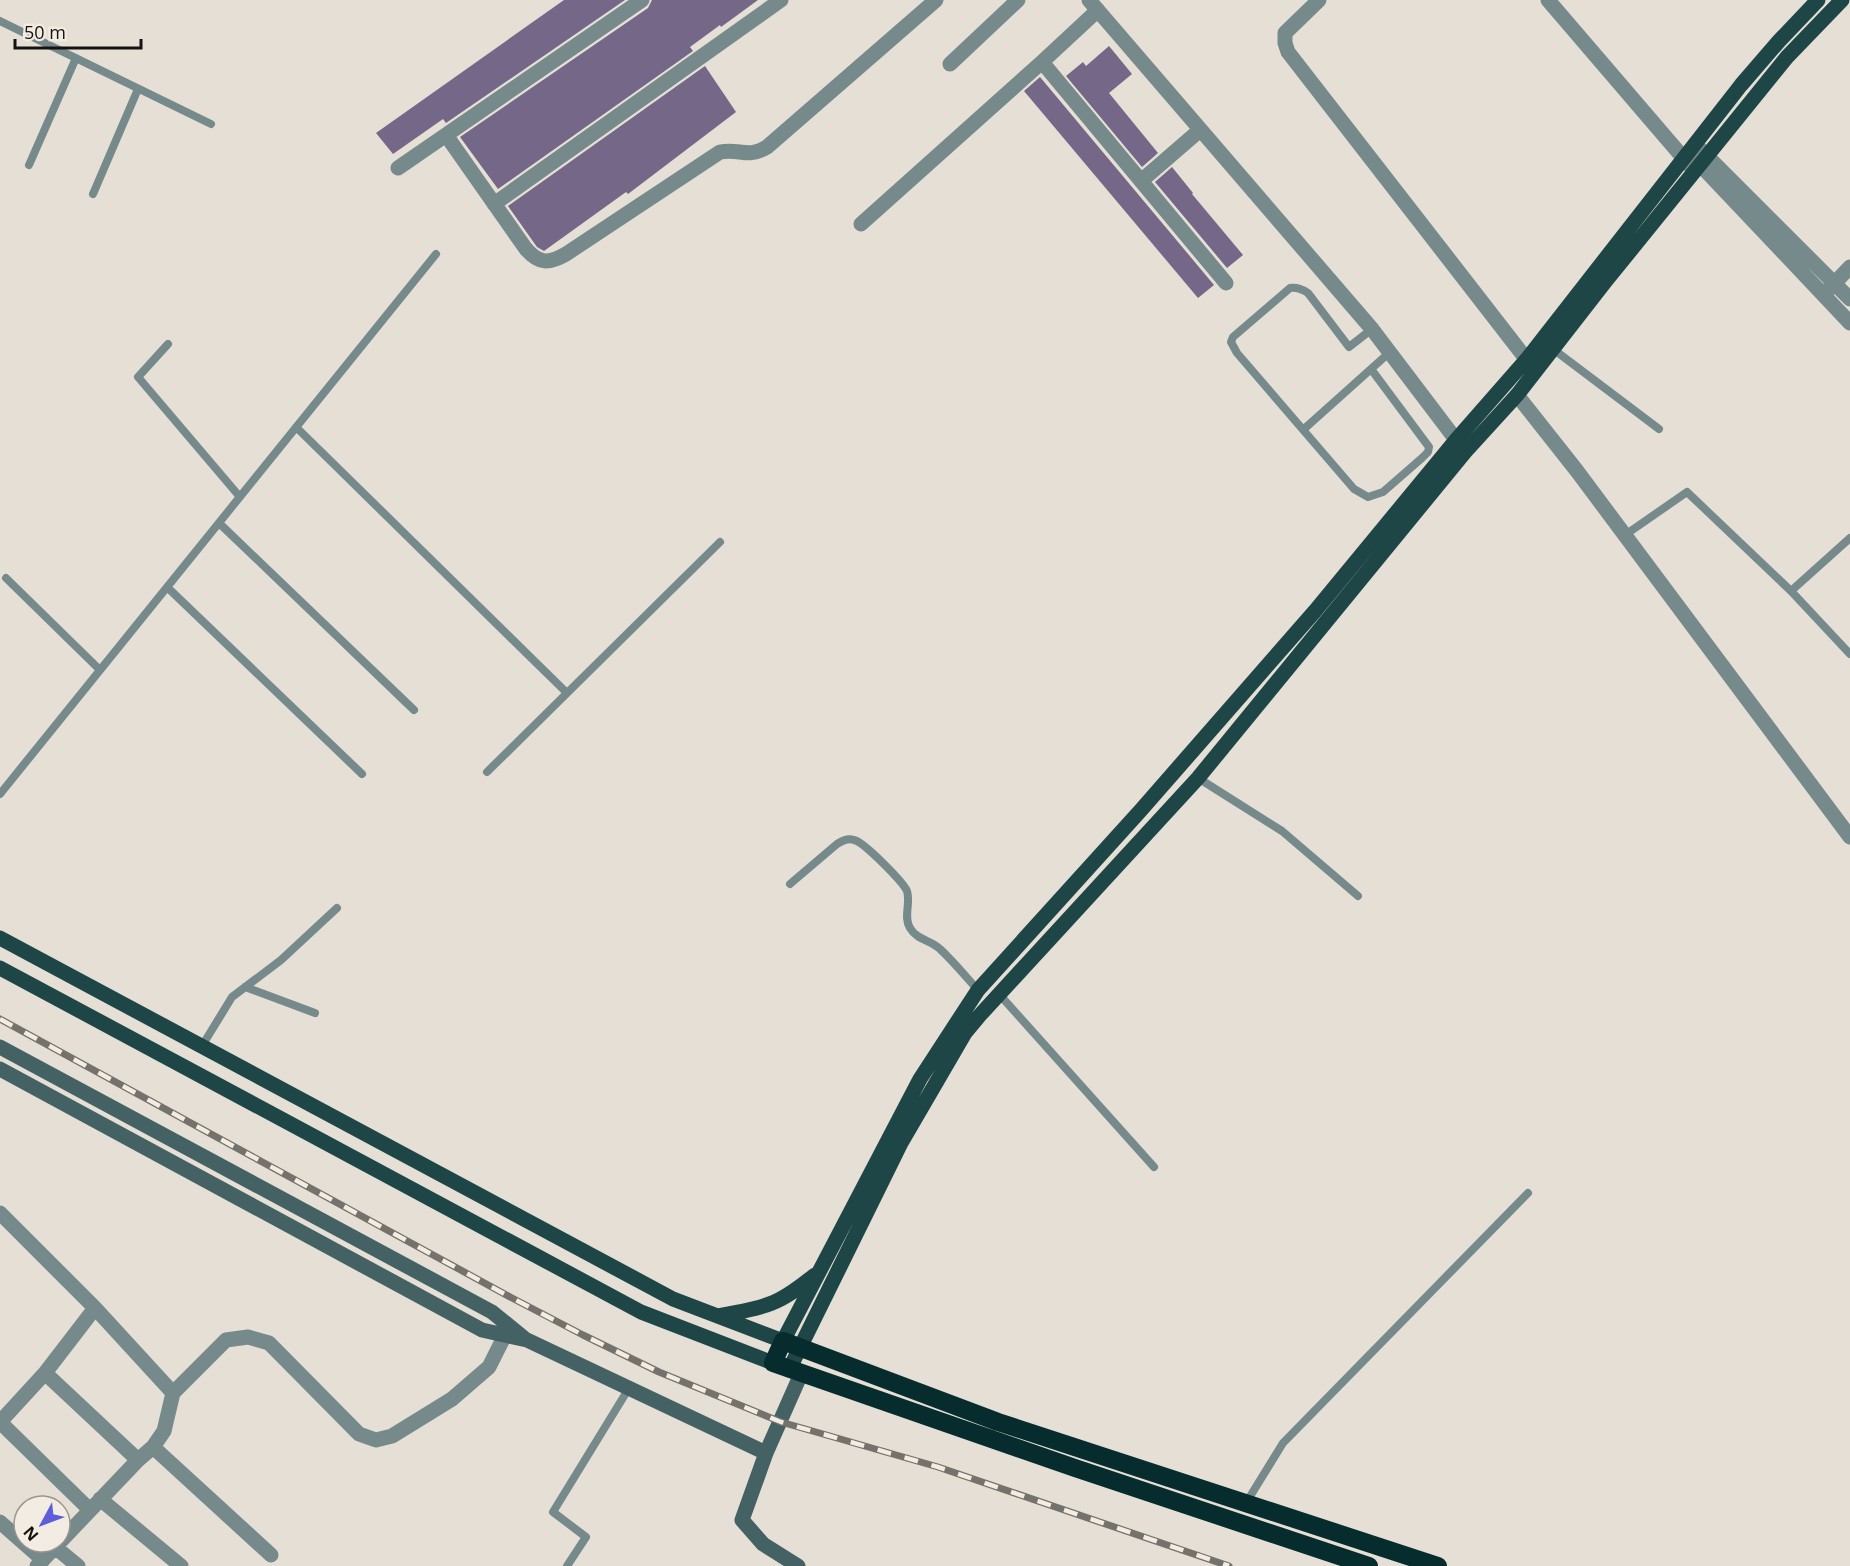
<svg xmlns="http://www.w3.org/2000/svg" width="1850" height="1566" viewBox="0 0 1850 1566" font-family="'Open Sans',sans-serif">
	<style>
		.building { fill: #756787 }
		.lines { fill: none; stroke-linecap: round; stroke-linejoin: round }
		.lane { stroke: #768a8b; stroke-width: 8 }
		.street { stroke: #768a8b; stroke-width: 15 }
		.secondary { stroke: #446263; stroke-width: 15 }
		.primary { stroke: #1f4646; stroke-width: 15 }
		.highway { stroke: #062c2d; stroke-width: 18 }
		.rail-casing { stroke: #75716b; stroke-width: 7 }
		.rail { stroke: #f3ece3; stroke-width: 4.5; stroke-dasharray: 14; stroke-linecap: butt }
	</style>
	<rect width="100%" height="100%" fill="#e6dfd5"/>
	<path class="building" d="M 564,0 L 625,0 L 446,123 L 443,119 L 393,154 L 376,133 Z
		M 652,0 L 758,0 L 721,27 L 720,25 L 690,47 L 693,51 L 498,189 L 460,137 L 648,8 Z
		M 1109,46 L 1132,74 L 1109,93 L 1158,153 L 1142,167 L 1066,76 L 1083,62 L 1086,66 Z
		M 705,66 L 736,112 L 628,194 L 626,192 L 544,251 L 537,247 L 508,206 Z
		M 1040,77 L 1214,285 L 1198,298 L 1024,91 Z
		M 1172,167 L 1193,193 L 1192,194 L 1243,255 L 1227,268 L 1155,182 Z"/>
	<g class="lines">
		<path class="lane" d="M 0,21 L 211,124
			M 29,165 L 76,58
			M 93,194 L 138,89
			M 168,344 L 138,377 L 240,497
			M 1553,349 L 1659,429
			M 1371,369 L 1429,447 L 1428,452 L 1422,458 L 1383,492 L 1368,497 L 1354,489 L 1237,353 L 1231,342 L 1233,337 L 1290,288 C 1297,287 1302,289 1308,293 L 1349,347 L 1372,329
			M 296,427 L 567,693
			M 1304,429 L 1390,352
			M 219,523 L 414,710
			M 1625,535 L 1687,492 L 1791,591 L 1850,654
			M 6,578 L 100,670
			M 167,587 L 362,774
			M 1791,591 L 1850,538
			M 487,772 L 720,542
			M 1198,778 L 1282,831 L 1358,896
			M 0,794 L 436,254
			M 790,884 L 837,844 C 842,841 847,838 854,840 C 864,842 903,882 907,891 C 911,903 903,917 910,928 C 917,940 931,940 940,949 C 954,962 966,977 978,990
			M 245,987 L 315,1013
			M 999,994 L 1154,1167
			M 202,1046 L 232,997 L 281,960 L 337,908
			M 1246,1503 L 1283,1443 L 1528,1193
			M 567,1566 L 586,1537 L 553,1512 L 629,1388"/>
		<path class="street" d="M 1089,0 L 1372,329 L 1463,449
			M 1319,0 L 1285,33 L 1285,43 L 1288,52 L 1534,369
			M 1548,0 L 1692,168
			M 1042,62 L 1226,283
			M 950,64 L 1018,0
			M 446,135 L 526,249 C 539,264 549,264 566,254 L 720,152 C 740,148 747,159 767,147 L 936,0
			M 1695,144 L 1850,299
			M 1691,155 L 1850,323
			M 398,168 L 642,0
			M 1141,181 L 1200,130
			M 494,204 L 781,0
			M 861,224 L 1042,62 L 1098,10
			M 1829,289 L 1850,267
			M 1517,395 L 1577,471 L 1850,837
			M 0,1213 L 95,1308
			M 45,1373 L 138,1460
			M 0,1422 L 45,1373 L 95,1308 L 173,1393
			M 0,1422 L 90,1510
			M 153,1447 L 271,1555
			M 100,1499 L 181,1566
			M 0,1522 L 43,1560
			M 55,1547 L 78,1566
			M 37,1566 L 138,1460 L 153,1447 L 164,1431 L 173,1393 L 226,1340 L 248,1337 L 269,1343 L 359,1434 L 376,1440 L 392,1436 L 452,1399 L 489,1367 L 505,1335"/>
		<path class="secondary" d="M 0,1047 L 492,1312 L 524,1338
			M 0,1069 L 482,1330 L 527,1340 L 766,1453
			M 798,1566 L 763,1544 L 742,1520 L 766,1453 L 801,1374"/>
		<path class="primary" d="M 0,938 L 673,1299 L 783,1341 L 920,1079 L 978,990 L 1141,810 L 1315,611 L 1456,440 L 1527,359 L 1741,85 L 1779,41 L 1818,0
			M 0,968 L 641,1312 L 773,1363
			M 718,1316 C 736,1312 755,1310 772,1303 C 788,1297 802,1285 815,1275
			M 789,1370 L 901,1143 L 965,1033 L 980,1015 L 1198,778 L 1465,452 L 1517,395 L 1605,282 L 1787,57 L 1842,0"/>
		<path class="highway" d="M 1369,1566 L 1075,1468 L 773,1363 L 783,1341 L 998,1422 L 1438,1566"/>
		<defs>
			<path id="rail" d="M 0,1019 L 512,1298 L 583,1335 L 659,1372 L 781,1422 L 938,1467 L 1229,1566"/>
		</defs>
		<use href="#rail" class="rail-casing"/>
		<use href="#rail" class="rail"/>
	</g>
	<g transform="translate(42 1524) rotate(229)"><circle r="28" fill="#f3ece3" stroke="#9a958f" stroke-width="1.5"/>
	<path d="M0-4.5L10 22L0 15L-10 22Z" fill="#5c5fd7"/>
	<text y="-9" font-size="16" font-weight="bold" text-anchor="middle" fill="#151310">N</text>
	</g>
	<path d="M15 39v9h126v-9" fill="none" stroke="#151310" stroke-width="3"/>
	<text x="24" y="39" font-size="18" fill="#151310" stroke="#f3ece3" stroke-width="4.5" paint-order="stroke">50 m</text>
</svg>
